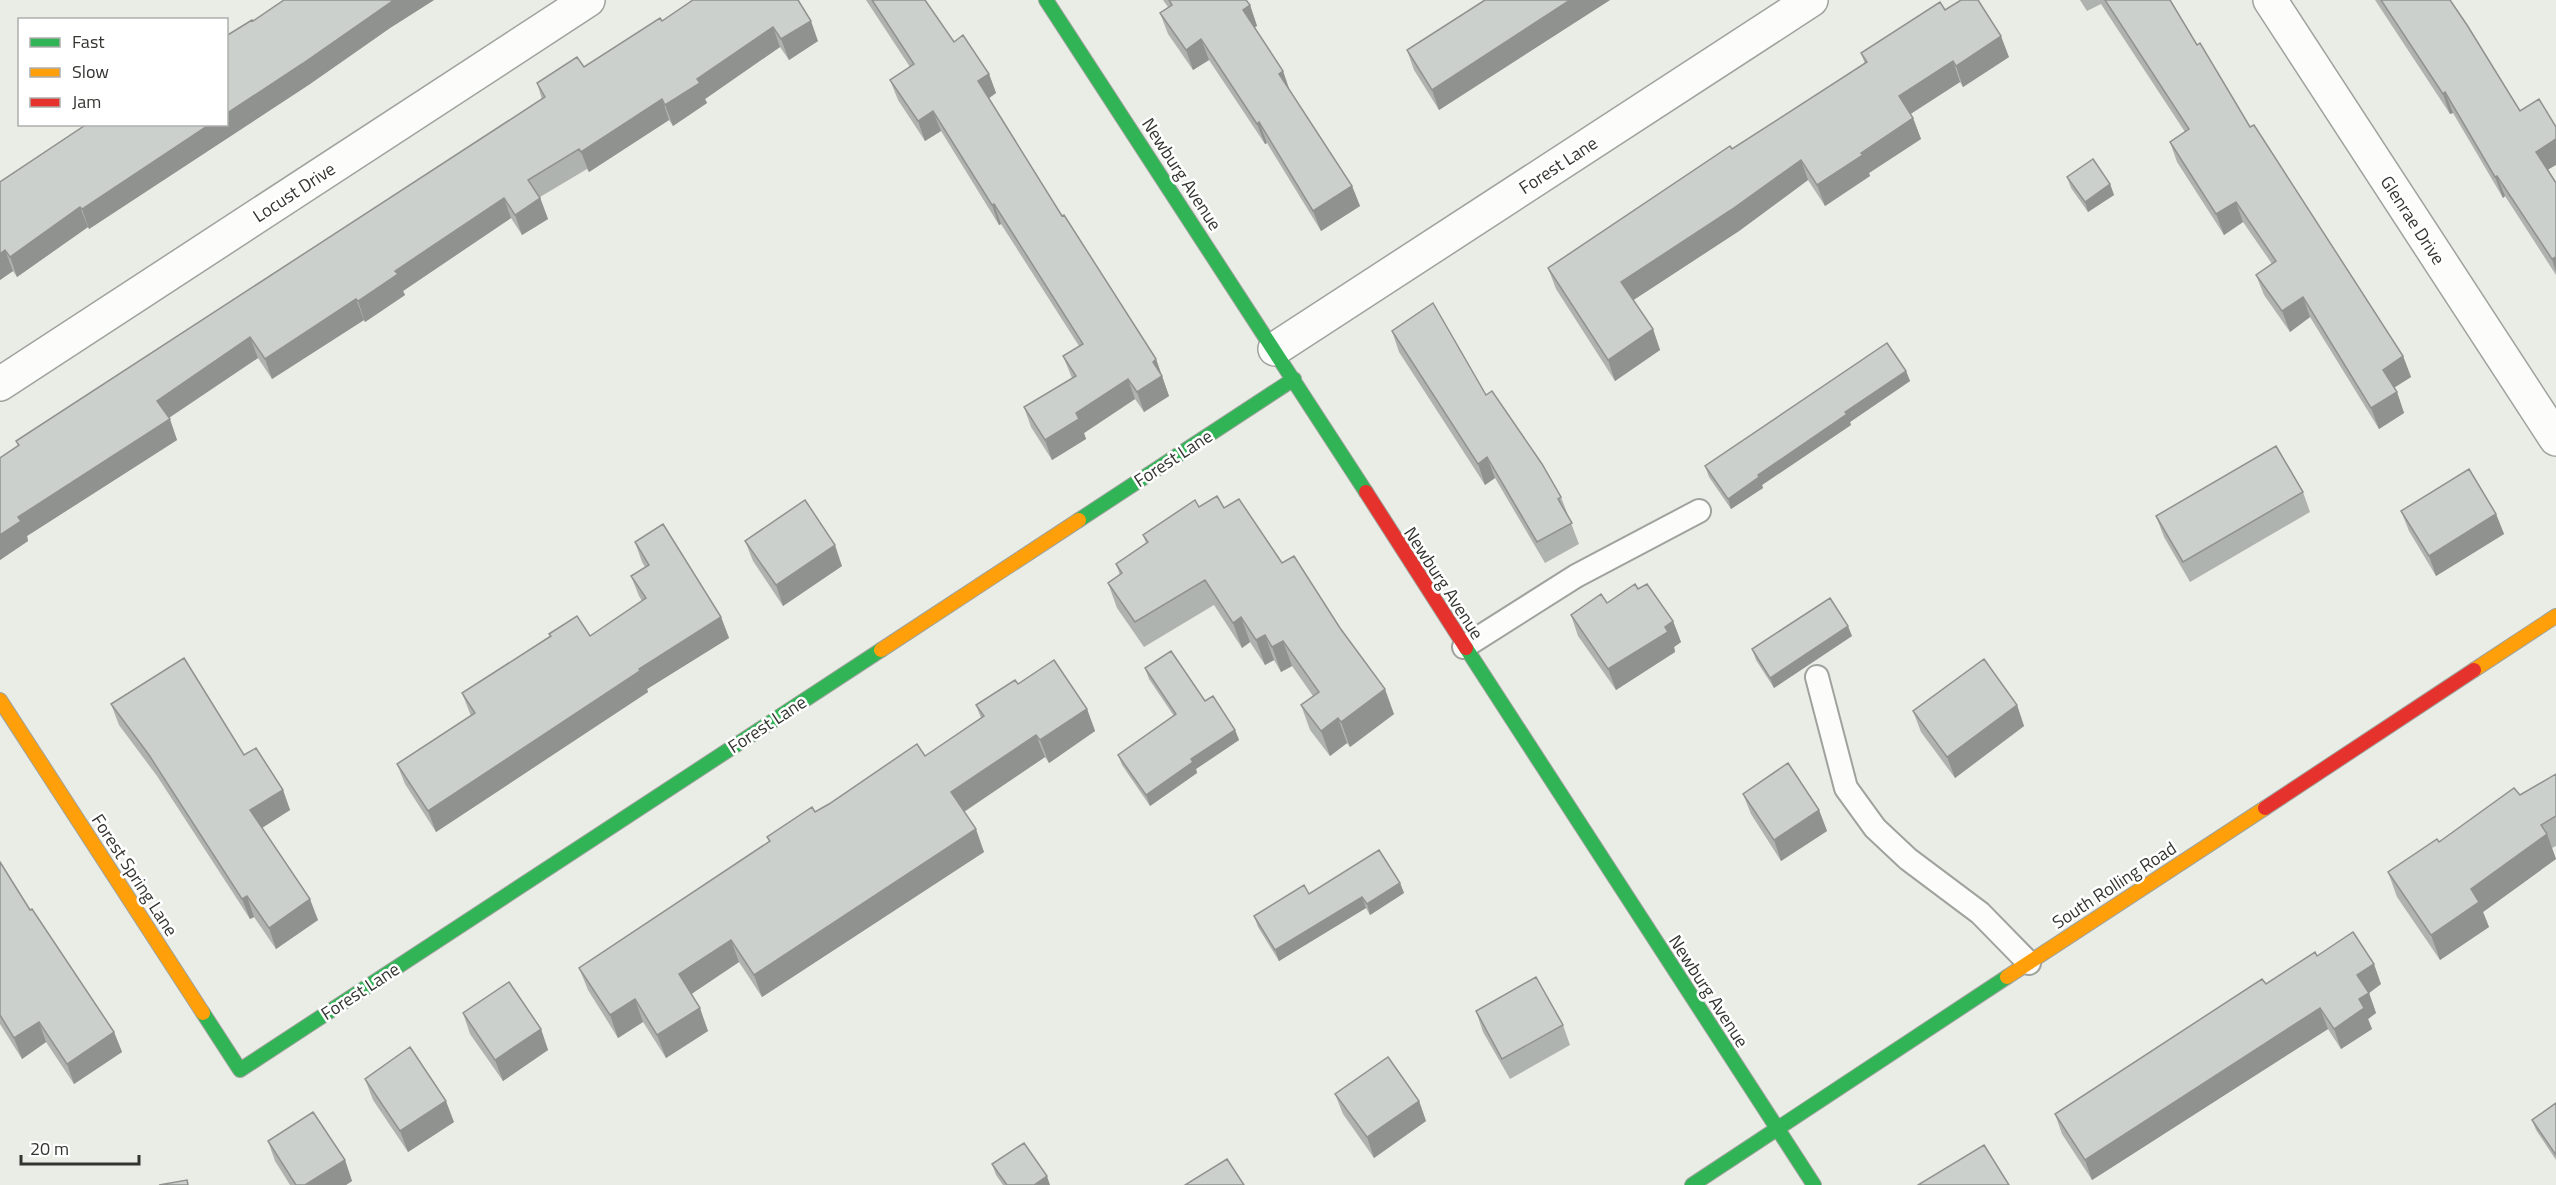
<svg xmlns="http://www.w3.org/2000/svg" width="2556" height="1185" viewBox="0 0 2556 1185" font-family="'Titillium Web',sans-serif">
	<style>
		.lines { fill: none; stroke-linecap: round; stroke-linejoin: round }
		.lane-casing { stroke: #9fa29d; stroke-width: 26 }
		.street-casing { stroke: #9fa29d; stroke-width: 36 }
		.fast-casing { stroke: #9fa29d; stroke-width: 16 }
		.slow-casing { stroke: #9fa29d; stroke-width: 16 }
		.jam-casing { stroke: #9fa29d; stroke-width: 16 }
		.lane { stroke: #fcfcfb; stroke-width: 22 }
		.street { stroke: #fcfcfb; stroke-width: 33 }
		.fast { stroke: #30b455; stroke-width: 14 }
		.slow { stroke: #ff9f0a; stroke-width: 14 }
		.jam { stroke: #e5322d; stroke-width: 14 }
		.wall { fill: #afb3af }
		.shaded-wall { fill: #8f928f }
		.building { fill: #ccd0cc; stroke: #8f928f; stroke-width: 1.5 }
		.labels { text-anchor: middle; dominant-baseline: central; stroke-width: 5; stroke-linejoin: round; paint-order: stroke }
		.street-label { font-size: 18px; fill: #333531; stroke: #fff }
	</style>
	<rect width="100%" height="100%" fill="#e9ede6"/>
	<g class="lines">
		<defs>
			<path id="lane" d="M 1464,647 L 1576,576 L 1699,511
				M 1817,677 L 1846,788 L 1875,828 L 1908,859 L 1980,913 L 2029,963"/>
			<path id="street" d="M 2270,0 L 2556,439
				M 1275,349 L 1811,0
				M 0,384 L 588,0"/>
			<path id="fast" d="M 1046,0 L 1366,492
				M 1079,520 L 1294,379
				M 1466,648 L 1814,1185
				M 203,1013 L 240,1070 L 881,650
				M 1692,1185 L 2007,977"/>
			<path id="slow" d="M 881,650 L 1079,520
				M 2474,670 L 2556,616
				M 0,700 L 203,1013
				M 2007,977 L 2265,808"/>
			<path id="jam" d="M 1366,492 L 1466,648
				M 2265,808 L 2474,670"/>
		</defs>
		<use href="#lane" class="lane-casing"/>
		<use href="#street" class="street-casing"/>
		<use href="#fast" class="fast-casing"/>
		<use href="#slow" class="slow-casing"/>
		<use href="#jam" class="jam-casing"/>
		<use href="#lane" class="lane"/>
		<use href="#street" class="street"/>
		<use href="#fast" class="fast"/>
		<use href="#slow" class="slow"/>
		<use href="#jam" class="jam"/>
	</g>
	<path class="wall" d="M 284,0 L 434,0 L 390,28 L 310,84 L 89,229 L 88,227 L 17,277 L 13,271 L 0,280 L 0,182 L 253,21 Z
		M 693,0 L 818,41 L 789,60 L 780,47 L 705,99 L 707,103 L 673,126 L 669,120 L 589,172 L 587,169 L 540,197 L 548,219 L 522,235 L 511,218 L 403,291 L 405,295 L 365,322 L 364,320 L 272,379 L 258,358 L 169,418 L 177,440 L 27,536 L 28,541 L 0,560 L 0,458 L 18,446 L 16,441 L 542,99 L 537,83 L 584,67 L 662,21 Z
		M 866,0 L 925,0 L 954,42 L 989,74 L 996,93 L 989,98 L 1062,216 L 1156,359 L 1169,396 L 1144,412 L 1135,399 L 1084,433 L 1086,439 L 1052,460 L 1031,427 L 1024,407 L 1072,378 L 1063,356 L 1079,346 L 1001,224 L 999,225 L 941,131 L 925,141 L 898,100 L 890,80 L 910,67 Z
		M 1163,0 L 1246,0 L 1250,5 L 1257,26 L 1254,27 L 1283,71 L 1290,91 L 1352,186 L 1360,206 L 1321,231 L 1267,143 L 1265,144 L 1209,60 L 1193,70 L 1168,34 L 1160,13 L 1168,7 Z
		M 1485,0 L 1610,0 L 1439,110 L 1414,70 L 1407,50 Z
		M 2080,0 L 2170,0 L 2197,45 L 2250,127 L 2403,356 L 2411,377 L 2394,388 L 2397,392 L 2404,413 L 2379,429 L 2310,317 L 2290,332 L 2264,295 L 2256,275 L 2272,264 L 2243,222 L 2224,235 L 2177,162 L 2170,142 L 2185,132 L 2101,4 L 2087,11 Z
		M 2375,0 L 2450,0 L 2556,183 L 2556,275 L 2505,196 L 2503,198 L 2453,113 L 2450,114 Z
		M 1945,10 L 2009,57 L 1963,87 L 1960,82 L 1910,114 L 1913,118 L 1921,139 L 1869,173 L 1870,176 L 1825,206 L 1808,180 L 1739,231 L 1633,300 L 1653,329 L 1660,350 L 1615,381 L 1556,289 L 1548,268 L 1865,64 L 1861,53 Z
		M 2067,177 L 2110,184 L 2114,195 L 2088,212 L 2071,188 Z
		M 1392,331 L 1486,395 L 1561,497 L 1579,544 L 1545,563 L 1495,478 L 1485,485 L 1399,352 Z
		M 1906,371 L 1910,381 L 1850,422 L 1851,425 L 1762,485 L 1763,488 L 1731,509 L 1709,477 L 1705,466 Z
		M 2303,492 L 2310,512 L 2190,582 L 2164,537 L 2156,516 Z
		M 1199,507 L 1224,508 L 1282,563 L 1394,714 L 1350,747 L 1347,743 L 1330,756 L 1310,730 L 1301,705 L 1313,696 L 1292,666 L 1281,672 L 1274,660 L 1265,665 L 1250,642 L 1242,648 L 1214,605 L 1144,647 L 1117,608 L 1108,583 L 1120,575 L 1116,564 L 1146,543 L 1143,535 Z
		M 2401,511 L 2496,514 L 2504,534 L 2436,576 L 2409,531 Z
		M 745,541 L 842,566 L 783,606 L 753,561 Z
		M 635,542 L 721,617 L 729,638 L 647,689 L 648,692 L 436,832 L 405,784 L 397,764 L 471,716 L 462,693 L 550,636 L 549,634 L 590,636 L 642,601 L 639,596 L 631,576 L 645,567 L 642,562 Z
		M 1638,589 L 1673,621 L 1681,642 L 1674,647 L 1675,652 L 1616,690 L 1578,636 L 1571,615 L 1607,603 Z
		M 1852,636 L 1774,688 L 1756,660 L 1752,649 Z
		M 1145,668 L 1205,701 L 1235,730 L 1239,740 L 1196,769 L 1197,773 L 1150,806 L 1122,765 L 1118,755 L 1174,716 L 1149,679 Z
		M 1018,684 L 1087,709 L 1095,731 L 1049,763 L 1045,757 L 964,812 L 984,852 L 762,997 L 739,962 L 691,994 L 708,1031 L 666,1058 L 643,1022 L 618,1038 L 588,990 L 579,968 L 769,842 L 767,837 L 925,756 L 981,718 L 976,705 Z
		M 111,704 L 244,755 L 283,790 L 290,810 L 262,828 L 318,920 L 276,949 L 254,917 L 250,919 L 157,776 L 119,725 Z
		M 2017,705 L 2024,726 L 1955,778 L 1921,732 L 1913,711 Z
		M 2556,774 L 2556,846 L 2552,848 L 2556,859 L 2483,912 L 2489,927 L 2440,960 L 2397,897 L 2388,872 L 2439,842 Z
		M 1743,794 L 1819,810 L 1827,831 L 1781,861 L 1751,814 Z
		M 0,862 L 30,910 L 114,1032 L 122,1052 L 74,1084 L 46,1042 L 22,1059 L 0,1024 Z
		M 1400,883 L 1404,893 L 1370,915 L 1366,908 L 1279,961 L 1258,927 L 1254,916 L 1309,894 Z
		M 2317,956 L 2381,984 L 2369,993 L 2376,1013 L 2368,1019 L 2372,1029 L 2341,1049 L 2328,1029 L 2092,1180 L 2062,1134 L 2055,1114 L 2266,984 Z
		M 1476,1011 L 1563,1025 L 1570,1045 L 1510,1079 L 1483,1032 Z
		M 463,1013 L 541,1029 L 548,1050 L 503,1081 L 470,1034 Z
		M 365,1079 L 454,1122 L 408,1152 L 373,1100 Z
		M 1335,1094 L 1419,1101 L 1426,1121 L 1374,1158 L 1343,1114 Z
		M 2556,1103 L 2556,1160 L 2536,1130 L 2532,1120 Z
		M 268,1141 L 345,1160 L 352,1181 L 346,1185 L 290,1185 L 275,1161 Z
		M 992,1164 L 1050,1185 L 1003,1185 L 996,1175 Z"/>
	<path class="shaded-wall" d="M 394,0 L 434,0 L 390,28 L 310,84 L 89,229 L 82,209 L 210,124 L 226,124 L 226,114 Z
		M 1570,0 L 1610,0 L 1439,110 L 1432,90 Z
		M 1250,5 L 1257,26 L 1250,30 L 1243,10 Z
		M 811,21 L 818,41 L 789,60 L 781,39 Z
		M 773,27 L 780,47 L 705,99 L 707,103 L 673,126 L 665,105 L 697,79 Z
		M 2001,36 L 2009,57 L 1963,87 L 1956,66 Z
		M 1201,39 L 1209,60 L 1193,70 L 1186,50 Z
		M 1953,61 L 1960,82 L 1906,117 L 1899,96 Z
		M 1283,71 L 1290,92 L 1279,74 Z
		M 989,74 L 996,93 L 985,101 L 978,81 Z
		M 2445,92 L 2453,113 L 2450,114 L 2443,94 Z
		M 662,99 L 669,120 L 589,172 L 581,152 Z
		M 933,111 L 941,131 L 925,141 L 918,121 Z
		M 1913,118 L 1921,139 L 1869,173 L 1870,176 L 1825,206 L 1817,185 L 1861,153 Z
		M 1259,122 L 1267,143 L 1265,144 L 1257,124 Z
		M 2556,139 L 2556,165 L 2544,172 L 2536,152 Z
		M 1801,160 L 1808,180 L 1739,231 L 1629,303 L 1621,282 Z
		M 2497,176 L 2505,196 L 2503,198 L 2495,177 Z
		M 2110,184 L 2114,195 L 2088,212 L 2085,202 Z
		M 1352,186 L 1360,206 L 1321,231 L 1313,211 Z
		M 504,198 L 511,218 L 403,291 L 405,295 L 365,322 L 358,301 L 395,271 Z
		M 540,198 L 548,219 L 522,235 L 515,215 Z
		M 2236,202 L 2243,222 L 2224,235 L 2216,214 Z
		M 994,204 L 1001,224 L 999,225 L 992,205 Z
		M 80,207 L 88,227 L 17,277 L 10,257 Z
		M 5,250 L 13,271 L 0,280 L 0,254 Z
		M 2556,257 L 2556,272 L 2552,259 Z
		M 2303,297 L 2310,317 L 2290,332 L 2282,311 Z
		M 356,299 L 364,320 L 272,379 L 265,359 Z
		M 1653,329 L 1660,350 L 1615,381 L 1608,360 Z
		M 250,337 L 258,358 L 164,421 L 157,401 Z
		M 2403,356 L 2411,377 L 2390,390 L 2383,370 Z
		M 1156,359 L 1169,396 L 1144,412 L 1137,392 L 1153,362 Z
		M 1906,371 L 1910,381 L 1850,422 L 1851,425 L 1762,485 L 1763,488 L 1731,509 L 1728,499 L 1758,475 L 1845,412 Z
		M 1128,379 L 1135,399 L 1084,433 L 1086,439 L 1052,460 L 1045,440 L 1076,413 Z
		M 2397,392 L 2404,413 L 2379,429 L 2371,408 Z
		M 170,419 L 177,440 L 27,536 L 28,541 L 0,560 L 0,535 L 18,517 Z
		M 1487,457 L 1495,478 L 1485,485 L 1478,464 Z
		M 2496,514 L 2504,534 L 2436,576 L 2429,556 Z
		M 835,545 L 842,566 L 783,606 L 776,585 Z
		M 721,617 L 729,638 L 647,689 L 648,692 L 436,832 L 428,811 L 639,669 Z
		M 1241,617 L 1250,642 L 1242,648 L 1233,623 Z
		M 1673,621 L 1681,642 L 1674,647 L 1675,652 L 1616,690 L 1608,669 Z
		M 1848,626 L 1852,636 L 1774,688 L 1770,678 Z
		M 1265,635 L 1274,660 L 1265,665 L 1256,640 Z
		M 1283,641 L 1292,666 L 1281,672 L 1272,647 Z
		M 1385,689 L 1394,714 L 1350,747 L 1341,722 Z
		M 2017,705 L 2024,726 L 1955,778 L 1947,757 Z
		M 1087,709 L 1095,731 L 1049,763 L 1040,740 Z
		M 1338,718 L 1347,743 L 1330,756 L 1321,731 Z
		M 1235,730 L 1239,740 L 1196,769 L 1197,773 L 1150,806 L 1146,795 L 1191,759 Z
		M 1036,735 L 1045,757 L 959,815 L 951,792 Z
		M 283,790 L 290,810 L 257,831 L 250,810 Z
		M 1819,810 L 1827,831 L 1781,861 L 1774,840 Z
		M 976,829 L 984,852 L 762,997 L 754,975 Z
		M 2547,834 L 2556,859 L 2483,912 L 2489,927 L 2440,960 L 2431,935 L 2471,889 Z
		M 1400,883 L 1404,893 L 1370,915 L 1367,904 Z
		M 247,896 L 254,917 L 250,919 L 242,899 Z
		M 1362,897 L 1366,908 L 1279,961 L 1275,950 Z
		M 310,899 L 318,920 L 276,949 L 269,928 Z
		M 731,940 L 739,962 L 687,997 L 679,974 Z
		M 2374,964 L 2381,984 L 2369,993 L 2376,1013 L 2368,1019 L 2372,1029 L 2341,1049 L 2334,1029 L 2359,999 L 2357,975 Z
		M 635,999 L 643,1022 L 618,1038 L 610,1015 Z
		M 700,1008 L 708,1031 L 666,1058 L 657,1035 Z
		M 2320,1008 L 2328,1029 L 2092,1180 L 2085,1160 Z
		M 39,1022 L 46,1042 L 22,1059 L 14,1038 Z
		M 541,1029 L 548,1050 L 503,1081 L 495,1060 Z
		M 114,1032 L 122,1052 L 74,1084 L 67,1064 Z
		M 446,1101 L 454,1122 L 408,1152 L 400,1131 Z
		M 1419,1101 L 1426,1121 L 1374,1158 L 1367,1137 Z
		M 345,1160 L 352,1181 L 346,1185 L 305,1185 Z
		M 1047,1176 L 1050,1185 L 1034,1185 Z"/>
	<path class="building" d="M 284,0 L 394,0 L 302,64 L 226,114 L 226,36 L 252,20 L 253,21 Z
		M 693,0 L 798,0 L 811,21 L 781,39 L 773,27 L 697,79 L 700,83 L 665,105 L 662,99 L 581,152 L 579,149 L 528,180 L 540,198 L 515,215 L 504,198 L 395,271 L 398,274 L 358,301 L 356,299 L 265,359 L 250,337 L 157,401 L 170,419 L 18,517 L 21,521 L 0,535 L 0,458 L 19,445 L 16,441 L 545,97 L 537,83 L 577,57 L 584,67 L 660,18 L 662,21 Z
		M 872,0 L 925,0 L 954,42 L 963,35 L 989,74 L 978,81 L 1062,216 L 1064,215 L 1156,359 L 1153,362 L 1162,376 L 1137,392 L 1128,379 L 1076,413 L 1079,419 L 1045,440 L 1024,407 L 1076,376 L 1063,356 L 1083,344 L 994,204 L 992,205 L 933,111 L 918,121 L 890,80 L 914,64 Z
		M 1169,0 L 1246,0 L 1250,5 L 1243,10 L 1283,71 L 1279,74 L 1352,186 L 1313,211 L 1259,122 L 1257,124 L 1201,39 L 1186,50 L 1160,13 L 1172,5 Z
		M 1485,0 L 1570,0 L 1432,90 L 1407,50 Z
		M 1961,0 L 1978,0 L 2001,36 L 1956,66 L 1953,61 L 1899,96 L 1913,118 L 1861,153 L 1863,155 L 1817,185 L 1801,160 L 1731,210 L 1621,282 L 1653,329 L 1608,360 L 1548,268 L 1730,146 L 1732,149 L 1867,62 L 1861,53 L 1940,2 L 1945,10 Z
		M 2105,0 L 2170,0 L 2197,45 L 2200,43 L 2250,127 L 2254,125 L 2403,356 L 2383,370 L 2397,392 L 2371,408 L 2303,297 L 2282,311 L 2256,275 L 2276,261 L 2236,202 L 2216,214 L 2170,142 L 2189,129 Z
		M 2381,0 L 2450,0 L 2467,25 L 2520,111 L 2539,99 L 2556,127 L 2556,139 L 2536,152 L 2556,183 L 2556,257 L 2552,259 L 2497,176 L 2495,177 L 2445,92 L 2443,94 Z
		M 87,124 L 210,124 L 82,209 L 80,207 L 10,257 L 5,250 L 0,254 L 0,182 Z
		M 2093,159 L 2110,184 L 2085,202 L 2067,177 Z
		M 1433,303 L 1486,395 L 1492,391 L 1542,464 L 1561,497 L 1558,499 L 1572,523 L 1537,542 L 1487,457 L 1478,464 L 1392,331 Z
		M 1887,343 L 1906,371 L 1845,412 L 1847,414 L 1758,475 L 1759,477 L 1728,499 L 1705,466 Z
		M 2276,446 L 2303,492 L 2183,562 L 2156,516 Z
		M 2469,469 L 2496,514 L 2429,556 L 2401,511 Z
		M 1217,496 L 1224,508 L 1239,499 L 1282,563 L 1294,556 L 1340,628 L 1385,689 L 1341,722 L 1338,718 L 1321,731 L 1301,705 L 1319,692 L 1283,641 L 1272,647 L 1265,635 L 1256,640 L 1241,617 L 1233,623 L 1205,580 L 1135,622 L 1108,583 L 1122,573 L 1116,564 L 1148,542 L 1143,535 L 1195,500 L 1199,507 Z
		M 805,500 L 835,545 L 776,585 L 745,541 Z
		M 663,524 L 721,617 L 639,669 L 640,671 L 428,811 L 397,764 L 475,713 L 462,693 L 551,636 L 549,634 L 577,616 L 590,636 L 646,598 L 631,576 L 649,565 L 635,542 Z
		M 1635,584 L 1638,589 L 1647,584 L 1673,621 L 1665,627 L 1668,632 L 1608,669 L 1571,615 L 1601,594 L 1607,603 Z
		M 1830,598 L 1848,626 L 1770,678 L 1752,649 Z
		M 1171,651 L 1205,701 L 1213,696 L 1235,730 L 1191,759 L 1193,762 L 1146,795 L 1118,755 L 1176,714 L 1145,668 Z
		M 184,658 L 244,755 L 256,748 L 283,790 L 250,810 L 310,899 L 269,928 L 247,896 L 242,899 L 149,755 L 111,704 Z
		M 1984,659 L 2017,705 L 1947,757 L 1913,711 Z
		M 1054,660 L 1087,709 L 1040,740 L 1036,735 L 951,792 L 976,829 L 754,975 L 731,940 L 679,974 L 700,1008 L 657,1035 L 635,999 L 610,1015 L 579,968 L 770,841 L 767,837 L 812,807 L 815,812 L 829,804 L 917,744 L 925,756 L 984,716 L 976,705 L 1015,680 L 1018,684 Z
		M 1788,763 L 1819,810 L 1774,840 L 1743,794 Z
		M 2556,774 L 2556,816 L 2541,825 L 2547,834 L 2471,889 L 2479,902 L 2431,935 L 2388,872 L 2437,839 L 2439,842 L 2514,788 L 2520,795 Z
		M 1379,850 L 1400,883 L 1367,904 L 1362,897 L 1275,950 L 1254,916 L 1304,885 L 1309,894 Z
		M 0,862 L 30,910 L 32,909 L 114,1032 L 67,1064 L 39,1022 L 14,1038 L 0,1015 Z
		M 2353,932 L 2374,964 L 2357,975 L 2369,993 L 2359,999 L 2364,1008 L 2334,1029 L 2320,1008 L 2085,1160 L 2055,1114 L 2262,979 L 2266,984 L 2315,952 L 2317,956 Z
		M 1536,977 L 1563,1025 L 1502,1059 L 1476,1011 Z
		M 509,982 L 541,1029 L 495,1060 L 463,1013 Z
		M 410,1047 L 446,1101 L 400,1131 L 365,1079 Z
		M 1388,1057 L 1419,1101 L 1367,1137 L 1335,1094 Z
		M 2556,1103 L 2556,1155 L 2532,1120 Z
		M 313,1112 L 345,1160 L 305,1185 L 296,1185 L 268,1141 Z
		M 1024,1143 L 1047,1176 L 1034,1185 L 1007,1185 L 992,1164 Z
		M 1984,1145 L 2009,1185 L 1918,1185 Z
		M 1227,1159 L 1244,1185 L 1185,1185 Z
		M 187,1180 L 188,1185 L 159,1185 Z"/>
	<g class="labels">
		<g class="street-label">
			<text transform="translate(1558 165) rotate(-33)">Forest Lane</text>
			<text transform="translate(1182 174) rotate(57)">Newburg Avenue</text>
			<text transform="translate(294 192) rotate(-33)">Locust Drive</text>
			<text transform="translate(2413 220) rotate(57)">Glenrae Drive</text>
			<text transform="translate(1173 458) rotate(-33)">Forest Lane</text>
			<text transform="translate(1444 583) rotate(57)">Newburg Avenue</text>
			<text transform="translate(767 724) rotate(-33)">Forest Lane</text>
			<text transform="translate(135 875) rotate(57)">Forest Spring Lane</text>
			<text transform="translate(2114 885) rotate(-33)">South Rolling Road</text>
			<text transform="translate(360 991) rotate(-33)">Forest Lane</text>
			<text transform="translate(1709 991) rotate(57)">Newburg Avenue</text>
		</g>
	</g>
	<rect x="18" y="18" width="210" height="108" fill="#ffffff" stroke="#adaead" stroke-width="1.5"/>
	<rect x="30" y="38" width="30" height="9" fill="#30b455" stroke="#adaead" stroke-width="1.5"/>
	<text x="72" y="48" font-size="18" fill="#333531">Fast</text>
	<rect x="30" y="68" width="30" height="9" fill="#ff9f0a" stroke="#adaead" stroke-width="1.5"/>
	<text x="72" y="78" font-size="18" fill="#333531">Slow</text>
	<rect x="30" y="98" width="30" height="9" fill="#e5322d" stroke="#adaead" stroke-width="1.5"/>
	<text x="72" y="108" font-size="18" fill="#333531">Jam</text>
	<path d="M21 1155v9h118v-9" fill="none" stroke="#333531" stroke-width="3"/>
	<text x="30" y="1155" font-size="18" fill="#333531" stroke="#ffffff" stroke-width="4.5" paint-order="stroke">20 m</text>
</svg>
